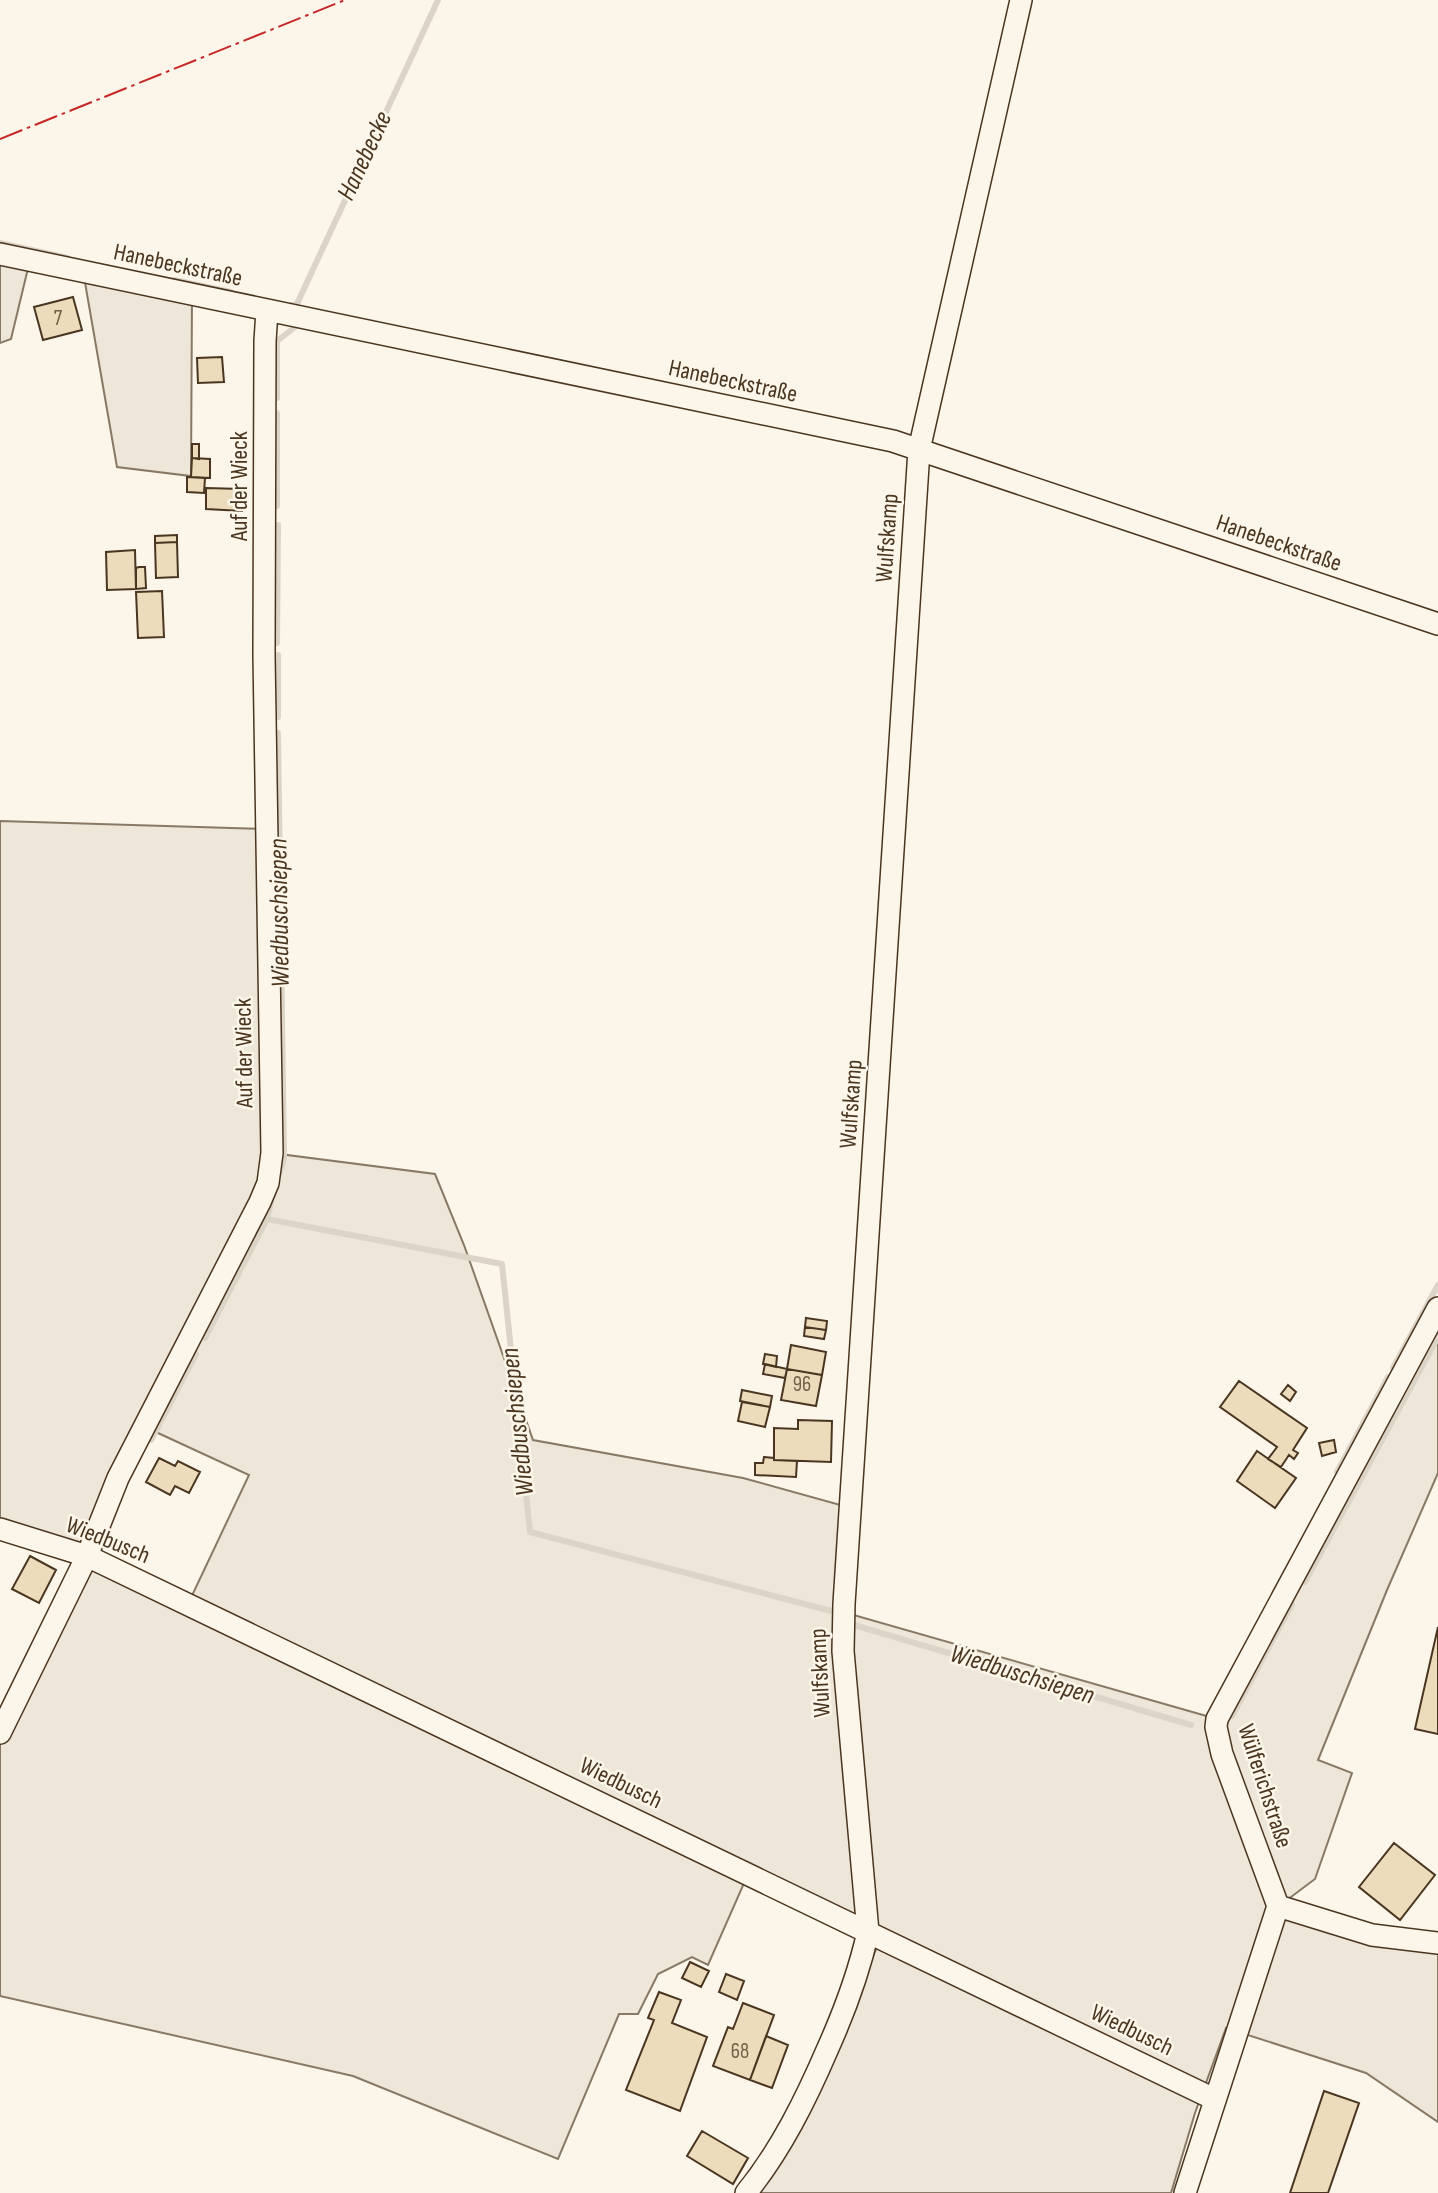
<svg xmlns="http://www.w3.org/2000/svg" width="1438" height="2193" viewBox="0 0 1438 2193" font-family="'Sofia Sans Condensed',sans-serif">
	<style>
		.green { fill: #ede6d9; stroke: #887966; stroke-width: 2; fill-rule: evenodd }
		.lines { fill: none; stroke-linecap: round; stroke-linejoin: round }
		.stream { stroke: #dcd4c6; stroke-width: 6 }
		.building { fill: #ecdcbc; stroke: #4a3520; stroke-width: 2 }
		.minor-casing { stroke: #4a3520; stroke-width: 24 }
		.minor { stroke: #fbf6e9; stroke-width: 21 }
		.power { stroke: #c62828; stroke-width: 2; stroke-dasharray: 24 5 3.5 5; stroke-linecap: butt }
		.labels { text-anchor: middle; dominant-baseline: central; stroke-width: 5; stroke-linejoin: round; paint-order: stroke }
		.number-label { font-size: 21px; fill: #725f47 }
		.street-label { font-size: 24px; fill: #4a3520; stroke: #fbf6e9 }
		.water-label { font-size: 26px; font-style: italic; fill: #4a3520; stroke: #fbf6e9 }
	</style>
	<rect width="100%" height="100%" fill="#fbf6e9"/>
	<path class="green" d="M 0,254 L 30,260 L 11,339 L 0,343 Z
		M 83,271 L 192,295 L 191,476 L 117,467 Z
		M 0,821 L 268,829 L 272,1153 L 435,1174 L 464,1245 L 533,1440 L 743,1478 L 844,1506 L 850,1614 L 1217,1719 L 1438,1317 L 1438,1473 L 1387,1590 L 1318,1760 L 1352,1773 L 1315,1879 L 1279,1906 L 1438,1943 L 1438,2122 L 1366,2073 L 1226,2028 L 1195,2113 L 1171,2193 L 752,2193 L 850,2010 L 883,1933 L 748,1874 L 708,1965 L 692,1957 L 658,1974 L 638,2014 L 619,2014 L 558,2159 L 353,2076 L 0,1996 L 0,1733 L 86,1556 L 0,1529 ZM 145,1427 L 249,1475 L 189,1602 L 87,1555 Z"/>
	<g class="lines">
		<path class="stream" d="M 0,243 L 68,258
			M 174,280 L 231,292
			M 291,305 L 296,306 L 438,0
			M 277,398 L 277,341 L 295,327
			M 277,506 L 277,413
			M 277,643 L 278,525
			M 278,655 L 278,717
			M 278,733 L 284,1158 L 279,1174
			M 267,1219 L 502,1264 L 530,1532 L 831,1611
			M 205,1338 L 267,1219 L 272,1198
			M 1393,1368 L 1438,1285
			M 151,1440 L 196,1354
			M 1337,1472 L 1388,1377
			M 1305,1582 L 1438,1337
			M 854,1625 L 1191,1725
			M 1232,1716 L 1292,1604"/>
	</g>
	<path class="building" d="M 73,297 L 82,330 L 43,340 L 34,307 Z
		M 222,357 L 224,382 L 198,383 L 197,358 Z
		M 192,444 L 199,444 L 199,459 L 192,458 Z
		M 192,458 L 210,459 L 210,478 L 191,477 Z
		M 187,477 L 205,478 L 204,493 L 187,492 Z
		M 206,488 L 241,489 L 242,511 L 206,509 Z
		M 177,535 L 177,542 L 155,543 L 155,536 Z
		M 177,542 L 178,577 L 156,578 L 155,543 Z
		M 135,550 L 136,589 L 107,590 L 106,552 Z
		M 139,567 L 145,567 L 146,588 L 136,589 L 136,568 Z
		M 162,591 L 164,637 L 138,638 L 136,592 Z
		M 806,1318 L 827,1321 L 826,1330 L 805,1327 Z
		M 805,1327 L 826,1330 L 824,1339 L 804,1336 Z
		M 791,1345 L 826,1352 L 822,1375 L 787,1369 Z
		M 765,1354 L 777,1356 L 776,1367 L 763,1364 Z
		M 765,1364 L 787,1369 L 785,1378 L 763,1374 Z
		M 787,1369 L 822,1375 L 816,1406 L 781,1400 Z
		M 1239,1381 L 1307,1428 L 1293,1450 L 1298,1453 L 1294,1459 L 1289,1455 L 1281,1467 L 1268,1459 L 1277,1447 L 1220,1407 Z
		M 1288,1385 L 1296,1392 L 1290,1401 L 1281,1394 Z
		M 742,1390 L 772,1396 L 770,1407 L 740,1401 Z
		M 742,1402 L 770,1407 L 765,1427 L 738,1421 Z
		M 798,1420 L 832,1421 L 831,1462 L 774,1460 L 774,1428 L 798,1429 Z
		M 1334,1440 L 1336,1452 L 1322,1456 L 1319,1443 Z
		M 1257,1451 L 1296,1478 L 1275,1508 L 1237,1481 Z
		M 764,1457 L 774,1458 L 774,1460 L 797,1461 L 796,1477 L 755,1475 L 755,1463 L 763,1463 Z
		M 159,1458 L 175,1466 L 178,1461 L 200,1472 L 189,1493 L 175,1486 L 170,1495 L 146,1482 Z
		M 30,1556 L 56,1570 L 39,1603 L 12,1589 Z
		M 1438,1627 L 1438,1734 L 1415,1729 Z
		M 1394,1843 L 1435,1875 L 1400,1920 L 1359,1887 Z
		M 690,1962 L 709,1971 L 701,1987 L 682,1978 Z
		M 726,1974 L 744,1981 L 737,2000 L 719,1992 Z
		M 659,1992 L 681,2000 L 672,2023 L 707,2037 L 680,2111 L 626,2090 L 654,2020 L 648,2018 Z
		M 743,2003 L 774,2015 L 750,2080 L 713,2066 L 728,2027 L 733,2029 Z
		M 766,2036 L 788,2045 L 772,2088 L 750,2080 Z
		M 1324,2091 L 1359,2103 L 1328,2193 L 1290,2193 Z
		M 702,2131 L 748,2158 L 733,2184 L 687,2156 Z"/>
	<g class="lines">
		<defs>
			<path id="minor" d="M 0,254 L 893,441 L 1438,624
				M 0,1529 L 87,1556 L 1214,2099
				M 0,1733 L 87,1556 L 118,1478 L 260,1202 L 268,1183 L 272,1153 L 264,655 L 265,341 L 267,311
				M 1278,1906 L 1372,1935 L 1438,1943
				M 746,2193 C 781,2150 806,2099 828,2048 C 845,2010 859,1972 868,1932 L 843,1651 L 844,1604 L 919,450 L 1021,0
				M 1185,2193 L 1278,1906 L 1222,1754 L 1216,1727 L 1217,1719 L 1438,1308"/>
		</defs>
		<use href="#minor" class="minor-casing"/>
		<use href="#minor" class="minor"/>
		<path class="power" d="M 0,139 L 345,0"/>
	</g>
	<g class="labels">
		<g class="number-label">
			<text x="58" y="318">7</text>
			<text x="802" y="1384">96</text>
			<text x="740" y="2051">68</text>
		</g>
		<g class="street-label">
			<text transform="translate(178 265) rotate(12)">Hanebeckstraße</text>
			<text transform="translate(733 381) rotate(12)">Hanebeckstraße</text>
			<text transform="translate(239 486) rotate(-90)">Auf der Wieck</text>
			<text transform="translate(887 538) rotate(-86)">Wulfskamp</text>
			<text transform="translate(1279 543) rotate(19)">Hanebeckstraße</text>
			<text transform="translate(244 1053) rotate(-91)">Auf der Wieck</text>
			<text transform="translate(851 1104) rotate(-86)">Wulfskamp</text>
			<text transform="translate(108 1540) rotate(22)">Wiedbusch</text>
			<text transform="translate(820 1673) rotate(-93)">Wulfskamp</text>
			<text transform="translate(621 1783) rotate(26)">Wiedbusch</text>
			<text transform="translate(1265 1786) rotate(72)">Wülferichstraße</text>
			<text transform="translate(1132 2030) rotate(26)">Wiedbusch</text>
		</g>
		<g class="water-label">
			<text transform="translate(365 156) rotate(-65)">Hanebecke</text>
			<text transform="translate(280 913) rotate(-91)">Wiedbuschsiepen</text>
			<text transform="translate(518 1422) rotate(-96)">Wiedbuschsiepen</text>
			<text transform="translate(1022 1675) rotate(17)">Wiedbuschsiepen</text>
		</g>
	</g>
</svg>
